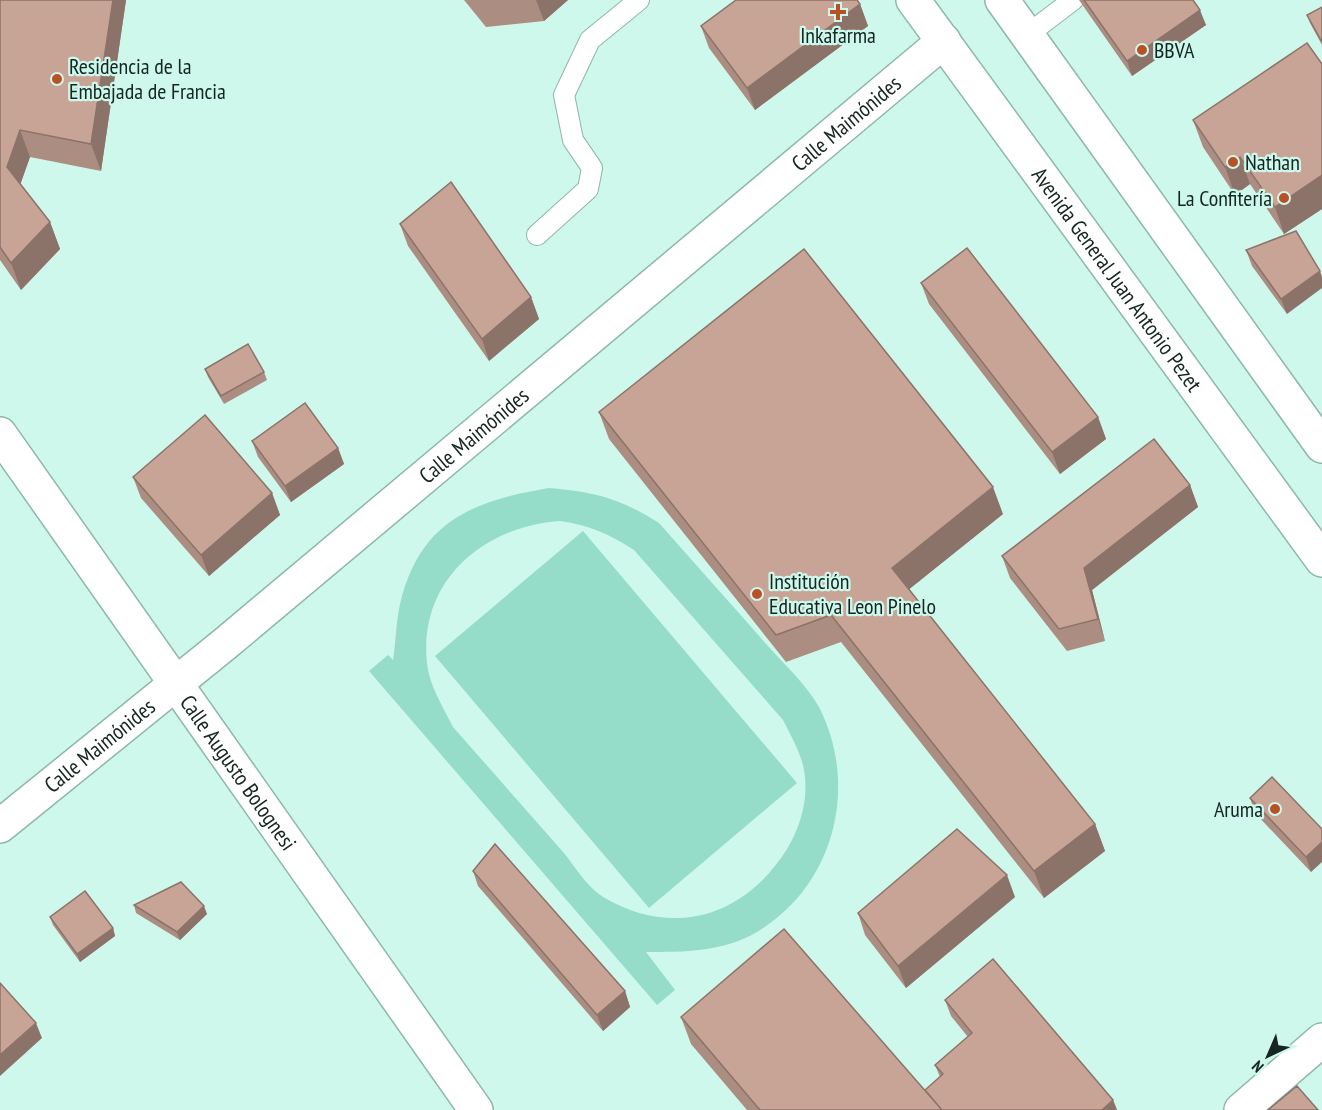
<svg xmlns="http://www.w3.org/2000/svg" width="1322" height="1110" viewBox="0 0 1322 1110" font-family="'PT Sans Narrow',sans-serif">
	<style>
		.green { fill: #96ddc9; fill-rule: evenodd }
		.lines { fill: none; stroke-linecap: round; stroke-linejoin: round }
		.service-casing { stroke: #8eb7ab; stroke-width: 22 }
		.minor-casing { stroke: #8eb7ab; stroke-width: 36 }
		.tertiary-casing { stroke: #8eb7ab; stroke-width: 36 }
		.service { stroke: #fff; stroke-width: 20 }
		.minor { stroke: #fff; stroke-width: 33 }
		.tertiary { stroke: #fff; stroke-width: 33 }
		.wall { fill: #ac8d81 }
		.shaded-wall { fill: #8c7369 }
		.building { fill: #c8a496; stroke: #8c7369; stroke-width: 1.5 }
		.poi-dot { fill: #b85226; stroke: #cef8eb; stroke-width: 2 }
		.labels { text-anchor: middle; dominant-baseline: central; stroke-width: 4.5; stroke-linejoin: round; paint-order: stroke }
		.poi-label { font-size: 22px; fill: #152521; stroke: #cef8eb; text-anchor: start }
		.street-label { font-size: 22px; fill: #152521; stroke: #cef8eb }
	</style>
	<rect width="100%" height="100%" fill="#cef8eb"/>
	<path class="green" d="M 549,488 C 594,492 620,498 659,523 C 695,564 732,605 768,646 C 785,665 808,686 820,709 C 859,788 834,886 757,932 C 724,952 683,952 646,952 L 675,990 L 657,1005 L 369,671 L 388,655 L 393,660 C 396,641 396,622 400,604 C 420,521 472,501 549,488 ZM 560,521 C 589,525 609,534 634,550 L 783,720 C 791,736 801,753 804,770 C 809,797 801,826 787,849 C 745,916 674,939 603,897 C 588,888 575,867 564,853 C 527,811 490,769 453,727 C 443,707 429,685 427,663 C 418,581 484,526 560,521 Z
		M 583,531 L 797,783 L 649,908 L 435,656 Z"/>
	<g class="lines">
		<defs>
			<path id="service" d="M 1027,35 L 1073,0
				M 537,235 L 588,189 L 592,168 L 573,140 L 564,95 L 590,40 L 639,0"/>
			<g id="minor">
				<path id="s1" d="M 0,434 L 476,1110"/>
				<path id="s2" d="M 0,826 L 226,643 L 944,41"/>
				<path d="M 1241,1110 L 1322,1040"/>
			</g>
			<g id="tertiary">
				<path id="s3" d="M 913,0 L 1322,560"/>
				<path d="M 1002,0 L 1322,446"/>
			</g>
		</defs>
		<use href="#service" class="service-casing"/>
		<use href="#minor" class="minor-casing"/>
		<use href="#tertiary" class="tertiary-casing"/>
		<use href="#service" class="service"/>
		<use href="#minor" class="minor"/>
		<use href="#tertiary" class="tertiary"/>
	</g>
	<path class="wall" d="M 0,0 L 126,0 L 101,171 L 30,157 L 20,184 L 50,222 L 60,249 L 21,290 L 0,260 Z
		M 464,0 L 568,0 L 544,21 L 486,27 Z
		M 1079,0 L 1193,0 L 1206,25 L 1132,76 Z
		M 860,4 L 868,26 L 755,110 L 709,48 L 701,26 Z
		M 1322,7 L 1322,45 L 1310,23 L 1307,15 Z
		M 1322,64 L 1322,209 L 1284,234 L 1250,184 L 1235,195 L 1203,147 L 1193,120 Z
		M 400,224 L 531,297 L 539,319 L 489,361 L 408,246 Z
		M 1296,231 L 1287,314 L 1252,266 L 1246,250 Z
		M 921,283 L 1098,417 L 1106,439 L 1060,474 L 929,304 Z
		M 205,369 L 264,372 L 267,380 L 224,404 L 208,377 Z
		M 599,412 L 1003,514 L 909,589 L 1095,824 L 1105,851 L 1044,898 L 841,642 L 786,662 L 609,439 Z
		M 252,441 L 338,448 L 344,464 L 291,502 L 258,457 Z
		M 133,477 L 272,493 L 280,515 L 209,576 L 141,498 Z
		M 1190,485 L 1198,507 L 1092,590 L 1105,641 L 1067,651 L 1010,578 L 1002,556 Z
		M 1250,798 L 1322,829 L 1311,872 L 1255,813 Z
		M 473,871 L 625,991 L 630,1007 L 603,1031 L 478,886 Z
		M 1015,897 L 906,988 L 865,935 L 858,913 Z
		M 134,905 L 207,914 L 180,940 L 136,913 Z
		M 50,917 L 113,928 L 115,936 L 80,962 L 53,925 Z
		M 945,1000 L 1113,1100 L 1117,1110 L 747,1110 L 691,1044 L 681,1017 L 925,1090 L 940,1077 L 935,1065 L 968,1037 L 951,1016 Z"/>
	<path class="shaded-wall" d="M 113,0 L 126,0 L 101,171 L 91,144 Z
		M 536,0 L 568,0 L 544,21 Z
		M 860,4 L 868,26 L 755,110 L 747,88 Z
		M 1200,10 L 1206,25 L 1132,76 L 1127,61 Z
		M 20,130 L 30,157 L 17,194 L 7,167 Z
		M 1240,157 L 1250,184 L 1235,195 L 1225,167 Z
		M 1322,175 L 1322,209 L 1284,234 L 1275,207 Z
		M 50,222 L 60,249 L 21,290 L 11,263 Z
		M 1320,271 L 1322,277 L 1322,288 L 1287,314 L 1281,299 Z
		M 531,297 L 539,319 L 489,361 L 482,339 Z
		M 1098,417 L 1106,439 L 1060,474 L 1052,452 Z
		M 338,448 L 344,464 L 291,502 L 285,486 Z
		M 1190,485 L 1198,507 L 1092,590 L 1105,641 L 1098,619 L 1084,568 Z
		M 993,487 L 1003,514 L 902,595 L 892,568 Z
		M 272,493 L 280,515 L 209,576 L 201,555 Z
		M 1095,824 L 1105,851 L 1044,898 L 1034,871 Z
		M 1322,842 L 1322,862 L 1311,872 L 1306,857 Z
		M 1007,875 L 1015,897 L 906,988 L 898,966 Z
		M 204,906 L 207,914 L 180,940 L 177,932 Z
		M 113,928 L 115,936 L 80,962 L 77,954 Z
		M 625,991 L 630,1007 L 603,1031 L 597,1015 Z
		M 36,1023 L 42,1038 L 0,1076 L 0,1055 Z
		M 1113,1100 L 1117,1110 L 1102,1110 Z"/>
	<path class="building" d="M 0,0 L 113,0 L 91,144 L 20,130 L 7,167 L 50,222 L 11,263 L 0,247 Z
		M 736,0 L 857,0 L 860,4 L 747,88 L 701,26 Z
		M 1084,0 L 1193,0 L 1200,10 L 1127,61 Z
		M 1322,7 L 1322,42 L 1307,15 Z
		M 1307,43 L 1322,64 L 1322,175 L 1275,207 L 1240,157 L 1225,167 L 1193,120 Z
		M 451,182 L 531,297 L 482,339 L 400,224 Z
		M 1296,231 L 1320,271 L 1281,299 L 1246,250 Z
		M 967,248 L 1098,417 L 1052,452 L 921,283 Z
		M 804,249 L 993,487 L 892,568 L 1095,824 L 1034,871 L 831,615 L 776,635 L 599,412 Z
		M 248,344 L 264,372 L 221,396 L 205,369 Z
		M 305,403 L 338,448 L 285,486 L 252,441 Z
		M 205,415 L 272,493 L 201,555 L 133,477 Z
		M 1154,439 L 1190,485 L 1084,568 L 1098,619 L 1059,629 L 1002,556 Z
		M 1272,777 L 1322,829 L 1322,842 L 1306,857 L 1250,798 Z
		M 957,829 L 1007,875 L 898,966 L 858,913 Z
		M 495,844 L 625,991 L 597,1015 L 473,871 Z
		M 181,882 L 204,906 L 177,932 L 134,905 Z
		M 85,891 L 113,928 L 77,954 L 50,917 Z
		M 784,929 L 942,1110 L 760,1110 L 681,1017 Z
		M 993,959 L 1113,1100 L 1102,1110 L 942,1110 L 925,1090 L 943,1074 L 935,1065 L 972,1033 L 945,1000 Z
		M 0,983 L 36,1023 L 0,1055 Z
		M 1297,1086 L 1318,1110 L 1268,1110 Z"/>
	<g class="poi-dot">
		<path d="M835 3h6v6h6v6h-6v6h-6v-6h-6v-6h6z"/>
		<circle cx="1142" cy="50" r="6"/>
		<circle cx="57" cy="79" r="6"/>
		<circle cx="1233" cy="162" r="6"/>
		<circle cx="1284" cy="198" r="6"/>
		<circle cx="757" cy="594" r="6"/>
		<circle cx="1275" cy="809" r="6"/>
	</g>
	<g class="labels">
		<g class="poi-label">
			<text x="838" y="35" text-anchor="middle">Inkafarma</text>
			<text x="1154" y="50">BBVA</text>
			<text x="69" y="66">Residencia de la<tspan x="69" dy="25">Embajada de Francia</tspan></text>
			<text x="1245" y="162">Nathan</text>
			<text x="1272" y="198" text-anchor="end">La Confitería</text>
			<text x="769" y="581">Institución<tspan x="769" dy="25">Educativa Leon Pinelo</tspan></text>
			<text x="1263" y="809" text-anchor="end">Aruma</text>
		</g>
		<g class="street-label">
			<text stroke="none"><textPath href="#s2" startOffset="1100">Calle Maimónides</textPath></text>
			<text stroke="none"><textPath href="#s3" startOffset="346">Avenida General Juan Antonio Pezet</textPath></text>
			<text stroke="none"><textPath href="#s2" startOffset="614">Calle Maimónides</textPath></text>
			<text stroke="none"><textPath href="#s2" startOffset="128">Calle Maimónides</textPath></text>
			<text stroke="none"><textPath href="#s1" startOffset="414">Calle Augusto Bolognesi</textPath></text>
		</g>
	</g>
	<g transform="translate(1268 1056) rotate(224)" stroke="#cef8eb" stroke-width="4.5" paint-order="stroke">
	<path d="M0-4.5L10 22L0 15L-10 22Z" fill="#152521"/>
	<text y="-9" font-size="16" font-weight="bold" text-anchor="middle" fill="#152521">N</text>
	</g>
</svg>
